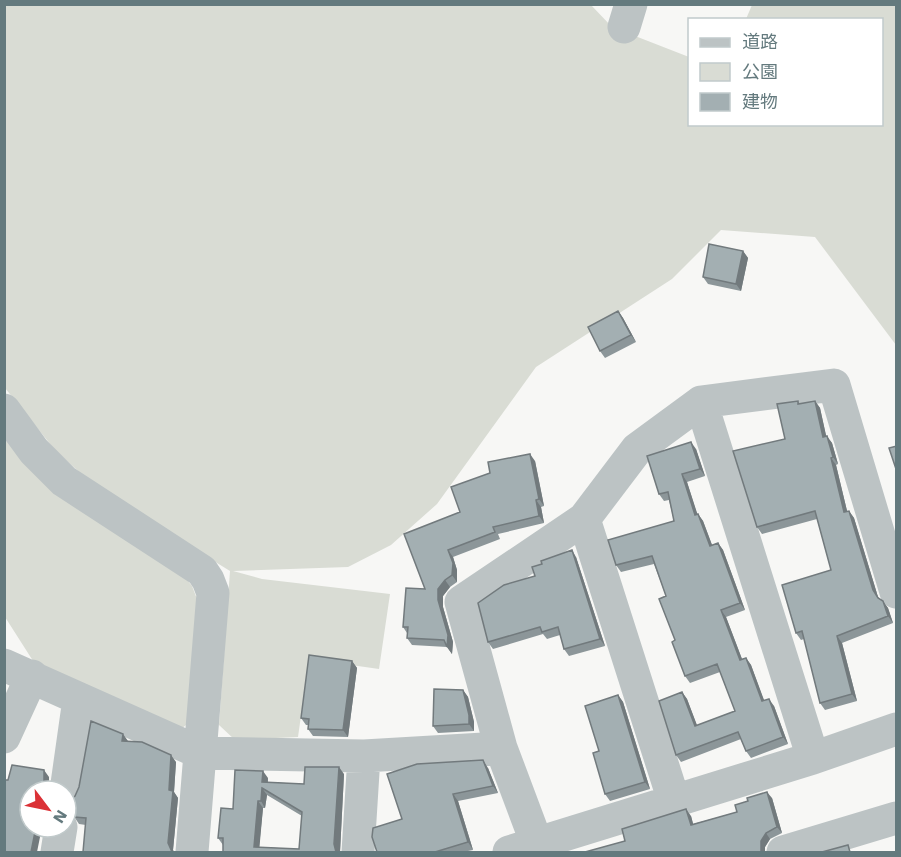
<svg xmlns="http://www.w3.org/2000/svg" width="901" height="857" viewBox="0 0 901 857" font-family="'Work Sans','Noto Sans JP',sans-serif">
	<style>
		.green { fill: #d9dcd4 }
		.lines { fill: none; stroke-linecap: round; stroke-linejoin: round }
		.minor { stroke: #bcc3c4; stroke-width: 33 }
		.wall { fill: #8c9699; fill-rule: evenodd }
		.shaded-wall { fill: #727a7d }
		.building { fill: #a3afb2; stroke: #727a7d; stroke-width: 1.5; fill-rule: evenodd }
	</style>
	<rect width="100%" height="100%" fill="#f7f7f5"/>
	<path class="green" d="M 4,5 L 591,5 L 612,27 L 689,57 L 690,124 L 882,124 L 882,20 L 746,19 L 752,5 L 896,5 L 896,345 L 815,237 L 721,230 L 672,279 L 536,367 L 437,504 L 391,545 L 348,567 L 233,571 L 262,579 L 390,594 L 379,669 L 309,659 L 298,737 L 235,740 L 219,725 L 230,571 L 99,490 L 55,450 L 5,388 Z
		M 4,431 L 184,576 L 192,586 L 197,599 L 192,720 L 180,730 L 35,664 L 5,617 Z"/>
	<g class="lines">
		<path class="minor" d="M 624,27 L 631,4
			M 701,402 L 813,758
			M 4,410 L 34,451 L 64,481 L 202,571 L 208,580 L 213,593 L 192,852
			M 584,519 L 674,801
			M 4,665 L 201,753 L 364,756 L 501,748
			M 4,737 L 32,676
			M 66,791 L 79,699
			M 537,844 L 501,748 L 461,602 L 584,519 L 637,449 L 701,402 L 834,385 L 896,592
			M 57,852 L 61,827
			M 358,852 L 364,756
			M 509,852 L 813,758 L 896,729
			M 783,852 L 896,818"/>
	</g>
	<path class="wall" d="M 743,251 L 748,258 L 741,291 L 708,284 L 703,277 Z
		M 618,311 L 623,318 L 636,342 L 605,358 L 600,351 Z
		M 798,401 L 800,404 L 815,401 L 820,408 L 826,436 L 832,443 L 838,464 L 836,465 L 847,511 L 849,511 L 854,518 L 878,597 L 888,608 L 893,623 L 842,643 L 857,701 L 825,710 L 820,703 L 804,639 L 801,640 L 796,633 L 831,570 L 817,519 L 762,534 L 757,527 Z
		M 696,449 L 705,476 L 687,482 L 697,514 L 698,514 L 703,521 L 712,545 L 718,543 L 723,550 L 745,610 L 726,617 L 742,659 L 746,658 L 751,665 L 764,701 L 774,706 L 788,744 L 751,758 L 746,751 L 741,739 L 681,762 L 676,755 L 682,692 L 687,699 L 697,726 L 735,711 L 720,672 L 690,683 L 685,676 L 675,640 L 666,596 L 654,564 L 621,572 L 616,565 L 674,521 L 669,500 L 664,501 L 659,494 Z
		M 535,461 L 544,506 L 541,507 L 544,523 L 498,534 L 500,539 L 453,557 L 457,570 L 457,582 L 450,587 L 443,596 L 443,607 L 453,642 L 452,654 L 447,647 L 412,645 L 407,638 L 407,633 L 403,627 L 425,589 L 460,512 Z
		M 576,557 L 605,646 L 569,656 L 564,649 L 560,635 L 547,639 L 543,634 L 493,649 L 488,642 L 535,576 Z
		M 352,661 L 357,668 L 348,737 L 313,736 L 308,729 L 308,725 L 306,725 L 301,718 Z
		M 463,690 L 468,697 L 474,722 L 474,731 L 438,733 L 433,726 Z
		M 618,695 L 623,702 L 650,789 L 610,801 L 605,794 L 599,751 Z
		M 128,741 L 176,762 L 174,792 L 178,798 L 173,850 L 174,852 L 83,852 L 86,825 L 79,824 L 71,812 L 66,809 L 66,801 L 69,801 L 75,796 Z
		M 488,768 L 498,793 L 458,801 L 473,850 L 463,852 L 377,852 Z
		M 344,774 L 340,852 L 223,852 L 223,845 L 218,838 L 268,778 L 268,782 L 304,784 ZM 267,795 L 302,816 L 299,849 L 259,847 L 263,808 L 265,808 Z
		M 772,798 L 782,833 L 770,839 L 765,847 L 765,852 L 585,852 L 625,841 L 691,816 L 693,824 L 737,812 Z"/>
	<path class="shaded-wall" d="M 743,251 L 748,258 L 741,291 L 736,284 Z
		M 618,311 L 623,318 L 636,342 L 631,335 Z
		M 815,401 L 820,408 L 828,444 L 823,437 Z
		M 827,436 L 832,443 L 838,464 L 833,457 Z
		M 691,442 L 696,449 L 705,476 L 700,469 Z
		M 530,454 L 535,461 L 544,506 L 539,499 Z
		M 831,458 L 836,465 L 849,519 L 844,512 Z
		M 682,474 L 687,482 L 700,522 L 695,515 Z
		M 536,500 L 541,507 L 544,523 L 539,516 Z
		M 849,511 L 854,518 L 878,597 L 883,605 L 873,590 Z
		M 698,514 L 703,521 L 715,553 L 710,546 Z
		M 718,543 L 723,550 L 745,610 L 740,603 Z
		M 448,550 L 453,557 L 457,570 L 457,582 L 452,575 Z
		M 572,550 L 576,557 L 605,646 L 600,639 Z
		M 445,580 L 450,587 L 443,596 L 443,607 L 453,642 L 452,654 L 447,647 L 438,600 L 438,589 Z
		M 883,601 L 888,608 L 893,623 L 888,616 Z
		M 721,610 L 726,617 L 745,667 L 740,660 Z
		M 837,636 L 842,643 L 857,701 L 852,694 Z
		M 746,658 L 751,665 L 767,708 L 762,701 Z
		M 352,661 L 357,668 L 348,737 L 343,730 Z
		M 463,690 L 468,697 L 474,722 L 474,731 L 469,724 Z
		M 682,692 L 687,699 L 700,733 L 695,726 Z
		M 618,695 L 623,702 L 650,789 L 645,782 Z
		M 769,699 L 774,706 L 788,744 L 783,737 Z
		M 123,734 L 128,741 L 122,741 Z
		M 171,755 L 176,762 L 174,792 L 178,798 L 173,850 L 174,852 L 172,852 L 168,843 L 169,790 Z
		M 483,760 L 488,768 L 498,793 L 493,786 Z
		M 339,767 L 344,774 L 340,852 L 336,852 L 334,844 Z
		M 44,770 L 49,777 L 49,791 L 44,791 Z
		M 263,771 L 268,778 L 267,789 L 262,782 Z
		M 262,788 L 267,795 L 265,808 L 261,801 Z
		M 767,792 L 772,798 L 782,833 L 777,827 Z
		M 453,794 L 458,801 L 473,850 L 468,842 Z
		M 258,801 L 263,808 L 259,852 L 254,847 Z
		M 686,809 L 691,816 L 695,831 L 691,825 Z
		M 36,827 L 42,827 L 37,852 L 31,852 Z
		M 766,833 L 770,839 L 765,847 L 765,852 L 761,852 L 761,841 Z"/>
	<path class="building" d="M 709,244 L 743,251 L 736,284 L 703,277 Z
		M 618,311 L 631,335 L 600,351 L 588,327 Z
		M 798,401 L 798,404 L 815,401 L 823,437 L 827,436 L 833,457 L 831,458 L 844,512 L 849,511 L 873,590 L 878,598 L 883,601 L 888,616 L 837,636 L 852,694 L 820,703 L 802,631 L 796,633 L 782,585 L 831,570 L 815,511 L 757,527 L 733,451 L 785,439 L 777,404 Z
		M 691,442 L 700,469 L 682,474 L 695,515 L 698,514 L 710,546 L 718,543 L 740,603 L 721,610 L 740,660 L 746,658 L 762,701 L 769,699 L 783,737 L 746,751 L 738,732 L 676,755 L 659,701 L 682,692 L 695,726 L 735,711 L 717,664 L 685,676 L 672,642 L 675,640 L 659,599 L 666,596 L 652,556 L 616,565 L 608,540 L 674,521 L 668,492 L 659,494 L 647,456 Z
		M 897,446 L 897,472 L 889,448 Z
		M 530,454 L 539,499 L 536,500 L 539,516 L 493,527 L 495,532 L 448,550 L 453,563 L 452,575 L 445,580 L 438,589 L 438,600 L 448,635 L 447,647 L 444,640 L 407,638 L 408,627 L 403,627 L 406,588 L 425,589 L 404,534 L 460,512 L 451,487 L 490,473 L 488,462 Z
		M 572,550 L 600,639 L 564,649 L 558,627 L 542,632 L 540,627 L 488,642 L 478,603 L 504,585 L 535,576 L 532,567 L 542,564 L 541,561 Z
		M 309,655 L 352,661 L 343,730 L 308,729 L 309,719 L 301,718 Z
		M 434,689 L 463,690 L 469,715 L 469,724 L 433,726 Z
		M 618,695 L 645,782 L 605,794 L 593,753 L 599,751 L 585,706 Z
		M 91,721 L 123,734 L 122,741 L 142,742 L 171,755 L 169,790 L 173,791 L 168,843 L 172,852 L 83,852 L 86,818 L 74,817 L 68,806 L 66,805 L 66,801 L 69,801 L 75,796 L 79,787 Z
		M 483,760 L 493,786 L 453,794 L 468,842 L 435,852 L 377,852 L 372,837 L 373,828 L 402,819 L 387,774 L 417,764 Z
		M 12,765 L 44,770 L 44,791 L 30,791 L 30,827 L 36,827 L 31,852 L 4,852 L 4,780 L 8,780 Z
		M 305,767 L 339,767 L 334,844 L 336,852 L 223,852 L 223,838 L 218,838 L 221,808 L 233,809 L 235,770 L 263,771 L 262,782 L 304,784 ZM 262,788 L 302,812 L 299,849 L 254,847 L 258,801 L 261,801 Z
		M 767,792 L 777,827 L 766,833 L 761,841 L 761,852 L 585,852 L 625,841 L 622,829 L 686,809 L 691,825 L 737,812 L 735,805 L 748,801 L 747,798 Z
		M 848,845 L 850,852 L 822,852 Z"/>
	<rect width="901" height="857" fill="none" stroke="#647a7e" stroke-width="12"/>
	<rect x="688" y="18" width="195" height="108" fill="#ffffff" stroke="#c1cacb" stroke-width="1.5"/>
	<rect x="700" y="38" width="30" height="9" fill="#bcc3c4" stroke="#c1cacb" stroke-width="1.5"/>
	<text x="742" y="48" font-size="18" fill="#647a7e">道路</text>
	<rect x="700" y="63" width="30" height="18" fill="#d9dcd4" stroke="#c1cacb" stroke-width="1.5"/>
	<text x="742" y="78" font-size="18" fill="#647a7e">公園</text>
	<rect x="700" y="93" width="30" height="18" fill="#a3afb2" stroke="#c1cacb" stroke-width="1.5"/>
	<text x="742" y="108" font-size="18" fill="#647a7e">建物</text>
	<g transform="translate(48 809) rotate(122)"><circle r="28" fill="#ffffff" stroke="#c1cacb" stroke-width="1.5"/>
	<path d="M0-4.5L10 22L0 15L-10 22Z" fill="#db3136"/>
	<text y="-9" font-size="16" font-weight="bold" text-anchor="middle" fill="#647a7e">N</text>
	</g>
</svg>
